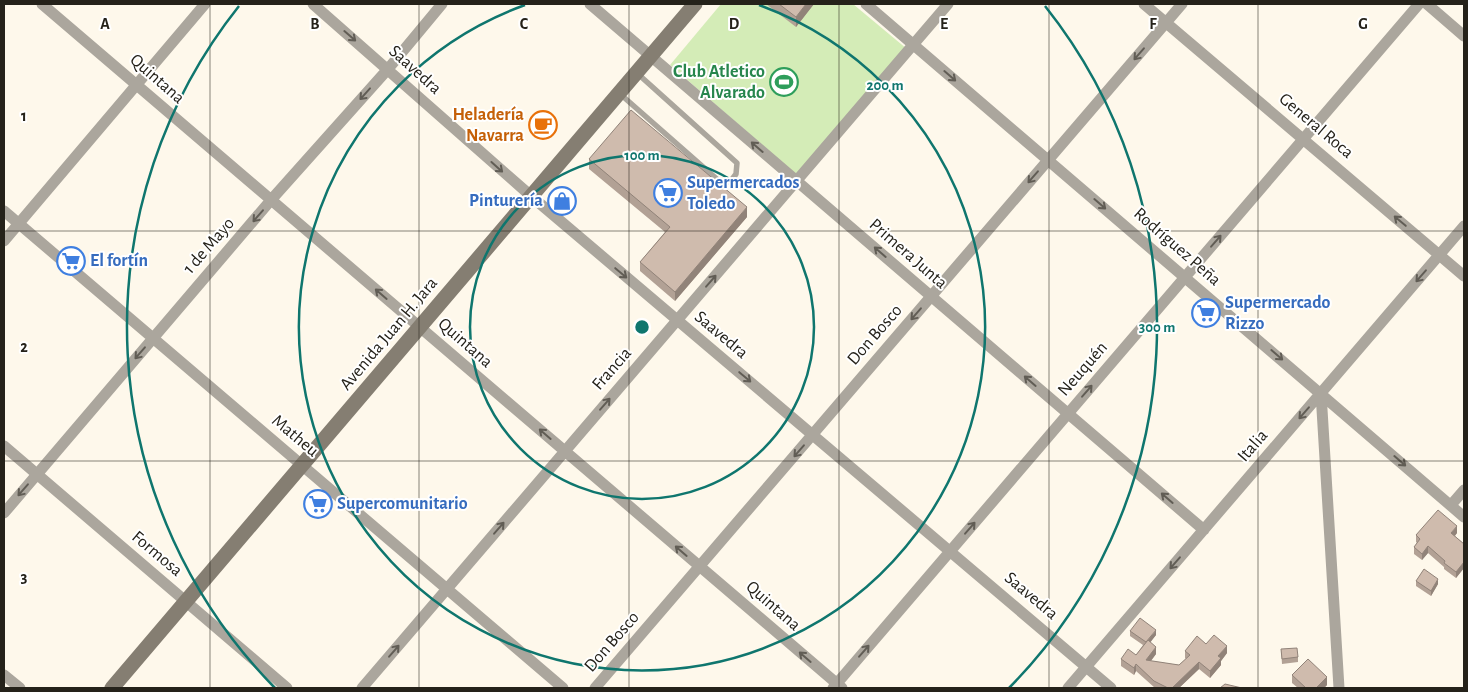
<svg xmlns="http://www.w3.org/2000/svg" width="1468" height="692" viewBox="0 0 1468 692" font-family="'Alegreya Sans',sans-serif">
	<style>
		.green { fill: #d4ecb7 }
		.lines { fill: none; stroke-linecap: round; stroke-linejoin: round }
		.lane { stroke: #aba69d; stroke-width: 5.5 }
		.street { stroke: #aba69d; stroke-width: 11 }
		.secondary { stroke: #857e72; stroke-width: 15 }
		.wall { fill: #b2a195 }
		.shaded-wall { fill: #918379 }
		.building { fill: #cfbbad; stroke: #918379 }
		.oneway { stroke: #615d55 }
		.grid { fill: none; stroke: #25221a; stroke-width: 1; stroke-opacity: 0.55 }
		.ring { fill: none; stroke: #0f766e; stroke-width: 2.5 }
		.labels { text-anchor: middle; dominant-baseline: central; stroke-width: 4; stroke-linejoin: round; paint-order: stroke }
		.street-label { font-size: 18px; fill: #25221a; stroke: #fff }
		.leisure-label { font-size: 18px; font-weight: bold; fill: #27864d; stroke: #fff; text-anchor: end }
		.food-label { font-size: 18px; font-weight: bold; fill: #c56008; stroke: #fff; text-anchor: end }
		.shop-label { font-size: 18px; font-weight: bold; fill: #366cbe; stroke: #fff; text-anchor: start }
		.grid-label { font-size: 16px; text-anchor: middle; font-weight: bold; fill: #25221a; stroke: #fff; stroke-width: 4; stroke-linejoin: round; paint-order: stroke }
		.centre { fill: #0f766e; stroke: #fff; stroke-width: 2.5 }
		.ring-label { font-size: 15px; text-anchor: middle; font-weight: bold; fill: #0f766e; stroke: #fff; stroke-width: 4; stroke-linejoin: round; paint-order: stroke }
	</style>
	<rect width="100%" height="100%" fill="#fef8eb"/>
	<path class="green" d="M 721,4 L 853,4 L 907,49 L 798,176 L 670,65 Z"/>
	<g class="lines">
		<path class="lane" d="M 619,93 L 718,180 L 730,182 L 736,174 L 737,163 L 638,74"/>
		<path class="street" d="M 42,4 L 842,688
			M 313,4 L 531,196 L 1111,688
			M 590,4 L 1204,530
			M 866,4 L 1464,517
			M 1144,4 L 1464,276
			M 1427,4 L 1464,36
			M 4,211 L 563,688
			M 4,241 L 205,4
			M 1321,393 L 1339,688
			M 4,446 L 287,688
			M 1451,505 L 1464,490
			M 4,513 L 271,200 L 388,69 L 442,4
			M 4,675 L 20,688
			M 362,688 L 948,4
			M 595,688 L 1182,4
			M 833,688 L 1419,4
			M 1068,688 L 1464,226"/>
		<path class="secondary" d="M 112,688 L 695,4"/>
	</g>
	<path class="wall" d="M 766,4 L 814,4 L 796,27 Z
		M 589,159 L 747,217 L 675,301 L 640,271 L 640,262 L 665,232 L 589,169 Z
		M 1457,533 L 1455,536 L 1464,544 L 1464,568 L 1456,578 L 1444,569 L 1444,567 L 1428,553 L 1422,560 L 1414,554 L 1414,547 L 1417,543 L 1416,542 L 1416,535 Z
		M 1416,581 L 1438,584 L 1431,596 L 1416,586 Z
		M 1130,631 L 1156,635 L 1150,642 L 1156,654 L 1151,661 L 1179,665 L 1186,659 L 1185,658 L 1185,651 L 1206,644 L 1227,653 L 1221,661 L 1221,665 L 1210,678 L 1199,669 L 1179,688 L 1155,688 L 1136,671 L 1134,675 L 1121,666 L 1121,659 L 1136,655 L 1143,645 L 1130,636 Z
		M 1281,649 L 1298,657 L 1298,662 L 1282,664 Z
		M 1292,675 L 1327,685 L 1324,688 L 1298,688 L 1292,683 Z"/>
	<path class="shaded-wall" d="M 806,4 L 814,4 L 796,27 L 796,17 Z
		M 747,207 L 747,217 L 675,301 L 675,292 Z
		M 1457,526 L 1457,533 L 1451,540 L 1451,533 Z
		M 1428,546 L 1428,553 L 1422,560 L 1422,554 Z
		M 1464,562 L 1464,568 L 1456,578 L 1456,572 Z
		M 1438,579 L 1438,584 L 1431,596 L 1431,591 Z
		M 1156,630 L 1156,635 L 1146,648 L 1146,643 Z
		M 1227,646 L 1227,653 L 1221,661 L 1221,665 L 1210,678 L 1210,671 L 1218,656 Z
		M 1156,647 L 1156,654 L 1146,667 L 1146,660 Z
		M 1199,662 L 1199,669 L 1179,688 L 1172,688 Z
		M 1136,664 L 1136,671 L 1134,675 L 1134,668 Z
		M 1327,677 L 1327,685 L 1324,688 L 1316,688 Z"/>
	<path class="building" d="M 779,4 L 806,4 L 796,17 Z
		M 631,110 L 747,207 L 675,292 L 640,262 L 670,227 L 589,159 Z
		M 1438,510 L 1457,526 L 1451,533 L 1464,544 L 1464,562 L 1456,572 L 1444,563 L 1445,561 L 1428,546 L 1422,554 L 1414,547 L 1420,539 L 1416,535 Z
		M 1424,569 L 1438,579 L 1431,591 L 1416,581 Z
		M 1140,618 L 1156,630 L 1146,642 L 1130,631 Z
		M 1214,635 L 1227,646 L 1218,656 L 1221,658 L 1210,671 L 1199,662 L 1172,688 L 1168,688 L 1154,681 L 1136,664 L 1134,668 L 1121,659 L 1128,649 L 1136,655 L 1148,640 L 1156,647 L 1146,660 L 1179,665 L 1190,655 L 1185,651 L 1197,636 L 1206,644 Z
		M 1297,648 L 1298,657 L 1282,659 L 1281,649 Z
		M 1308,659 L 1327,677 L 1316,688 L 1306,688 L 1292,675 Z
		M 1225,684 L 1242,688 L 1220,688 Z"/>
	<defs><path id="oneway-shaft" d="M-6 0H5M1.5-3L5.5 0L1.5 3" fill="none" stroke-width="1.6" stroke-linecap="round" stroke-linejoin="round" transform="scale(1.25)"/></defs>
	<g class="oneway">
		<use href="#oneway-shaft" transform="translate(350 36) rotate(41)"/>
		<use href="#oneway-shaft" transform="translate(1139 54) rotate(131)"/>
		<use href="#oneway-shaft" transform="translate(950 76) rotate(41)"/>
		<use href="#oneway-shaft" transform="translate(365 94) rotate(132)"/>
		<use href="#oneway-shaft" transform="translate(757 147) rotate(-139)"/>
		<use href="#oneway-shaft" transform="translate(497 167) rotate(42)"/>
		<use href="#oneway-shaft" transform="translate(1033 177) rotate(131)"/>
		<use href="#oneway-shaft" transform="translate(1100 204) rotate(41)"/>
		<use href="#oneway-shaft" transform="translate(258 216) rotate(131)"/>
		<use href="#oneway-shaft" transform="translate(1400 221) rotate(-140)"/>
		<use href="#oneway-shaft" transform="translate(1216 241) rotate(-49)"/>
		<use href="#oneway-shaft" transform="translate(880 252) rotate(-139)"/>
		<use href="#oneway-shaft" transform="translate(621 273) rotate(40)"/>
		<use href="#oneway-shaft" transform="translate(1421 276) rotate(131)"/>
		<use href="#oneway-shaft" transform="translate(711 281) rotate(-49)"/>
		<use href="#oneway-shaft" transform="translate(381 294) rotate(-139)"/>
		<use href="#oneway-shaft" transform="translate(916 314) rotate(131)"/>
		<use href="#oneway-shaft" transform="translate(140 353) rotate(131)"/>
		<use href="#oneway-shaft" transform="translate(1277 355) rotate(41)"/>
		<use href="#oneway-shaft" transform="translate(745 377) rotate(40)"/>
		<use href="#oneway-shaft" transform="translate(1030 381) rotate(-139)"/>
		<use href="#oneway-shaft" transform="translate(1087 391) rotate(-49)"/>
		<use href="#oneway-shaft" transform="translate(605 404) rotate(-49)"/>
		<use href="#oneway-shaft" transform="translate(1304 413) rotate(131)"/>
		<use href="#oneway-shaft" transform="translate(545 434) rotate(-139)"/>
		<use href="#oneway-shaft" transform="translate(799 451) rotate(131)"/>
		<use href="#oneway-shaft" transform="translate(1400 461) rotate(41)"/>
		<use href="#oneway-shaft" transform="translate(23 490) rotate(131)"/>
		<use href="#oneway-shaft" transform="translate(1167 498) rotate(-139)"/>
		<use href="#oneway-shaft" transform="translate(499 528) rotate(-49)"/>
		<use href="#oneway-shaft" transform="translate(970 528) rotate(-49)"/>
		<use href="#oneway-shaft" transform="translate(681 551) rotate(-139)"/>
		<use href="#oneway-shaft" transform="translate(1175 563) rotate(131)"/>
		<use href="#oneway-shaft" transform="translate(394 651) rotate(-49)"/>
		<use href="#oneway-shaft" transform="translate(864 651) rotate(-49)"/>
		<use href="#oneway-shaft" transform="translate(805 657) rotate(-139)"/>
	</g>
	<path class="grid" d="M 210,4 L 210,688M 419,4 L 419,688M 629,4 L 629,688M 839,4 L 839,688M 1049,4 L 1049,688M 1258,4 L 1258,688M 4,231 L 1464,231M 4,461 L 1464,461"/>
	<g class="ring">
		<circle cx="642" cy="327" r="172"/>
		<path d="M759 5A343 343 0 1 1 525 5"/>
		<path d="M275 688A515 515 0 0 1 239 6M1045 6A515 515 0 0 1 1009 688"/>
	</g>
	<defs>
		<symbol id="stadium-ring" viewBox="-11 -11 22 22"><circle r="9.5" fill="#fff" stroke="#2e9e5b" stroke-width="1.5"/><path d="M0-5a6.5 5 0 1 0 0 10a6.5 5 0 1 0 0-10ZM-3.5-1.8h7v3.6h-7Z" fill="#2e9e5b"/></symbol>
		<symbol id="cafe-ring" viewBox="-11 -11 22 22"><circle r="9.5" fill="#fff" stroke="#e8710a" stroke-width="1.5"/><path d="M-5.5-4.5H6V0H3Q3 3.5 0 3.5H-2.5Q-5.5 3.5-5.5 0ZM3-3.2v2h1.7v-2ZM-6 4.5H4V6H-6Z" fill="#e8710a"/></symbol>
		<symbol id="supermarket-ring" viewBox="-11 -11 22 22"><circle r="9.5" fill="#fff" stroke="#3f7fe0" stroke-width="1.5"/><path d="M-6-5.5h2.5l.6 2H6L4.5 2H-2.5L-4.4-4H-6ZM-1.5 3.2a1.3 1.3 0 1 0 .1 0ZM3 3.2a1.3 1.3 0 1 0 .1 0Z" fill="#3f7fe0"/></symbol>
		<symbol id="shop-ring" viewBox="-11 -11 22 22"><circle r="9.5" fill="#fff" stroke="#3f7fe0" stroke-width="1.5"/><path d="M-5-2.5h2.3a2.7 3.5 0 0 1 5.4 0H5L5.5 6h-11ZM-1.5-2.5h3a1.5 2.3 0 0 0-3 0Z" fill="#3f7fe0"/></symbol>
	</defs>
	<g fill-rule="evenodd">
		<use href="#stadium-ring" x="768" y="66" width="32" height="32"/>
		<use href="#cafe-ring" x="527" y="109" width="32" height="32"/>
		<use href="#supermarket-ring" x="652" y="177" width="32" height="32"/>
		<use href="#shop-ring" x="546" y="185" width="32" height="32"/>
		<use href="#supermarket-ring" x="55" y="245" width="32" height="32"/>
		<use href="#supermarket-ring" x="1190" y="297" width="32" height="32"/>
		<use href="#supermarket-ring" x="302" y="488" width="32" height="32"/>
	</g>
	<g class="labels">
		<g class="street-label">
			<text transform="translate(415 70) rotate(42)">Saavedra</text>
			<text transform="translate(157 79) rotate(41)">Quintana</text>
			<text transform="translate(1316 126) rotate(40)">General Roca</text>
			<text transform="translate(209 246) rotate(-49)">1 de Mayo</text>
			<text transform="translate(1177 247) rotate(41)">Rodríguez Peña</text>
			<text transform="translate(908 254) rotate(41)">Primera Junta</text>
			<text transform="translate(389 334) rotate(-50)">Avenida Juan H. Jara</text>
			<text transform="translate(721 335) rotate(40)">Saavedra</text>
			<text transform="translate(875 335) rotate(-49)">Don Bosco</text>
			<text transform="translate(465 343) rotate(41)">Quintana</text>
			<text transform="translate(612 369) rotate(-49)">Francia</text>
			<text transform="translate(1083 369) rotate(-49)">Neuquén</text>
			<text transform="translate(295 436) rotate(40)">Matheu</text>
			<text transform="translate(1253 446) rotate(-49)">Italia</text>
			<text transform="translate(157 554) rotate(40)">Formosa</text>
			<text transform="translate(1031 596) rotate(40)">Saavedra</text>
			<text transform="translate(773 606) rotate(41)">Quintana</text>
			<text transform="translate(612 642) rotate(-49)">Don Bosco</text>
		</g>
		<g class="leisure-label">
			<text x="765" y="72">Club Atletico<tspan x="765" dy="21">Alvarado</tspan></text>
		</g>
		<g class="food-label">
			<text x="524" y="115">Heladería<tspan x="524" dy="21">Navarra</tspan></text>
		</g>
		<g class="shop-label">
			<text x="687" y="183">Supermercados<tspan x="687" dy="21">Toledo</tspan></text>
			<text x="543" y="201" text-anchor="end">Pinturería</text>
			<text x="90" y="261">El fortín</text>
			<text x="1225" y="303">Supermercado<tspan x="1225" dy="21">Rizzo</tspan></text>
			<text x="337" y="504">Supercomunitario</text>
		</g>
	</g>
	<g class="grid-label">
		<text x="105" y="29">A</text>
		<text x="315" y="29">B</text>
		<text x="524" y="29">C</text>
		<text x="734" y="29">D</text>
		<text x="944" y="29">E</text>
		<text x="1153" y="29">F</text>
		<text x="1363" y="29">G</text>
		<text x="24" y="121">1</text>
		<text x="24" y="352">2</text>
		<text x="24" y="582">3</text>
	</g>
	<circle cx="642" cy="327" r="8" class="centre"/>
	<g class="ring-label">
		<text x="885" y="90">200 m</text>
		<text x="642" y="160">100 m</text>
		<text x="1157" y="332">300 m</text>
	</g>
	<rect width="1468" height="692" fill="none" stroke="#25221a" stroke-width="10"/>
</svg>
